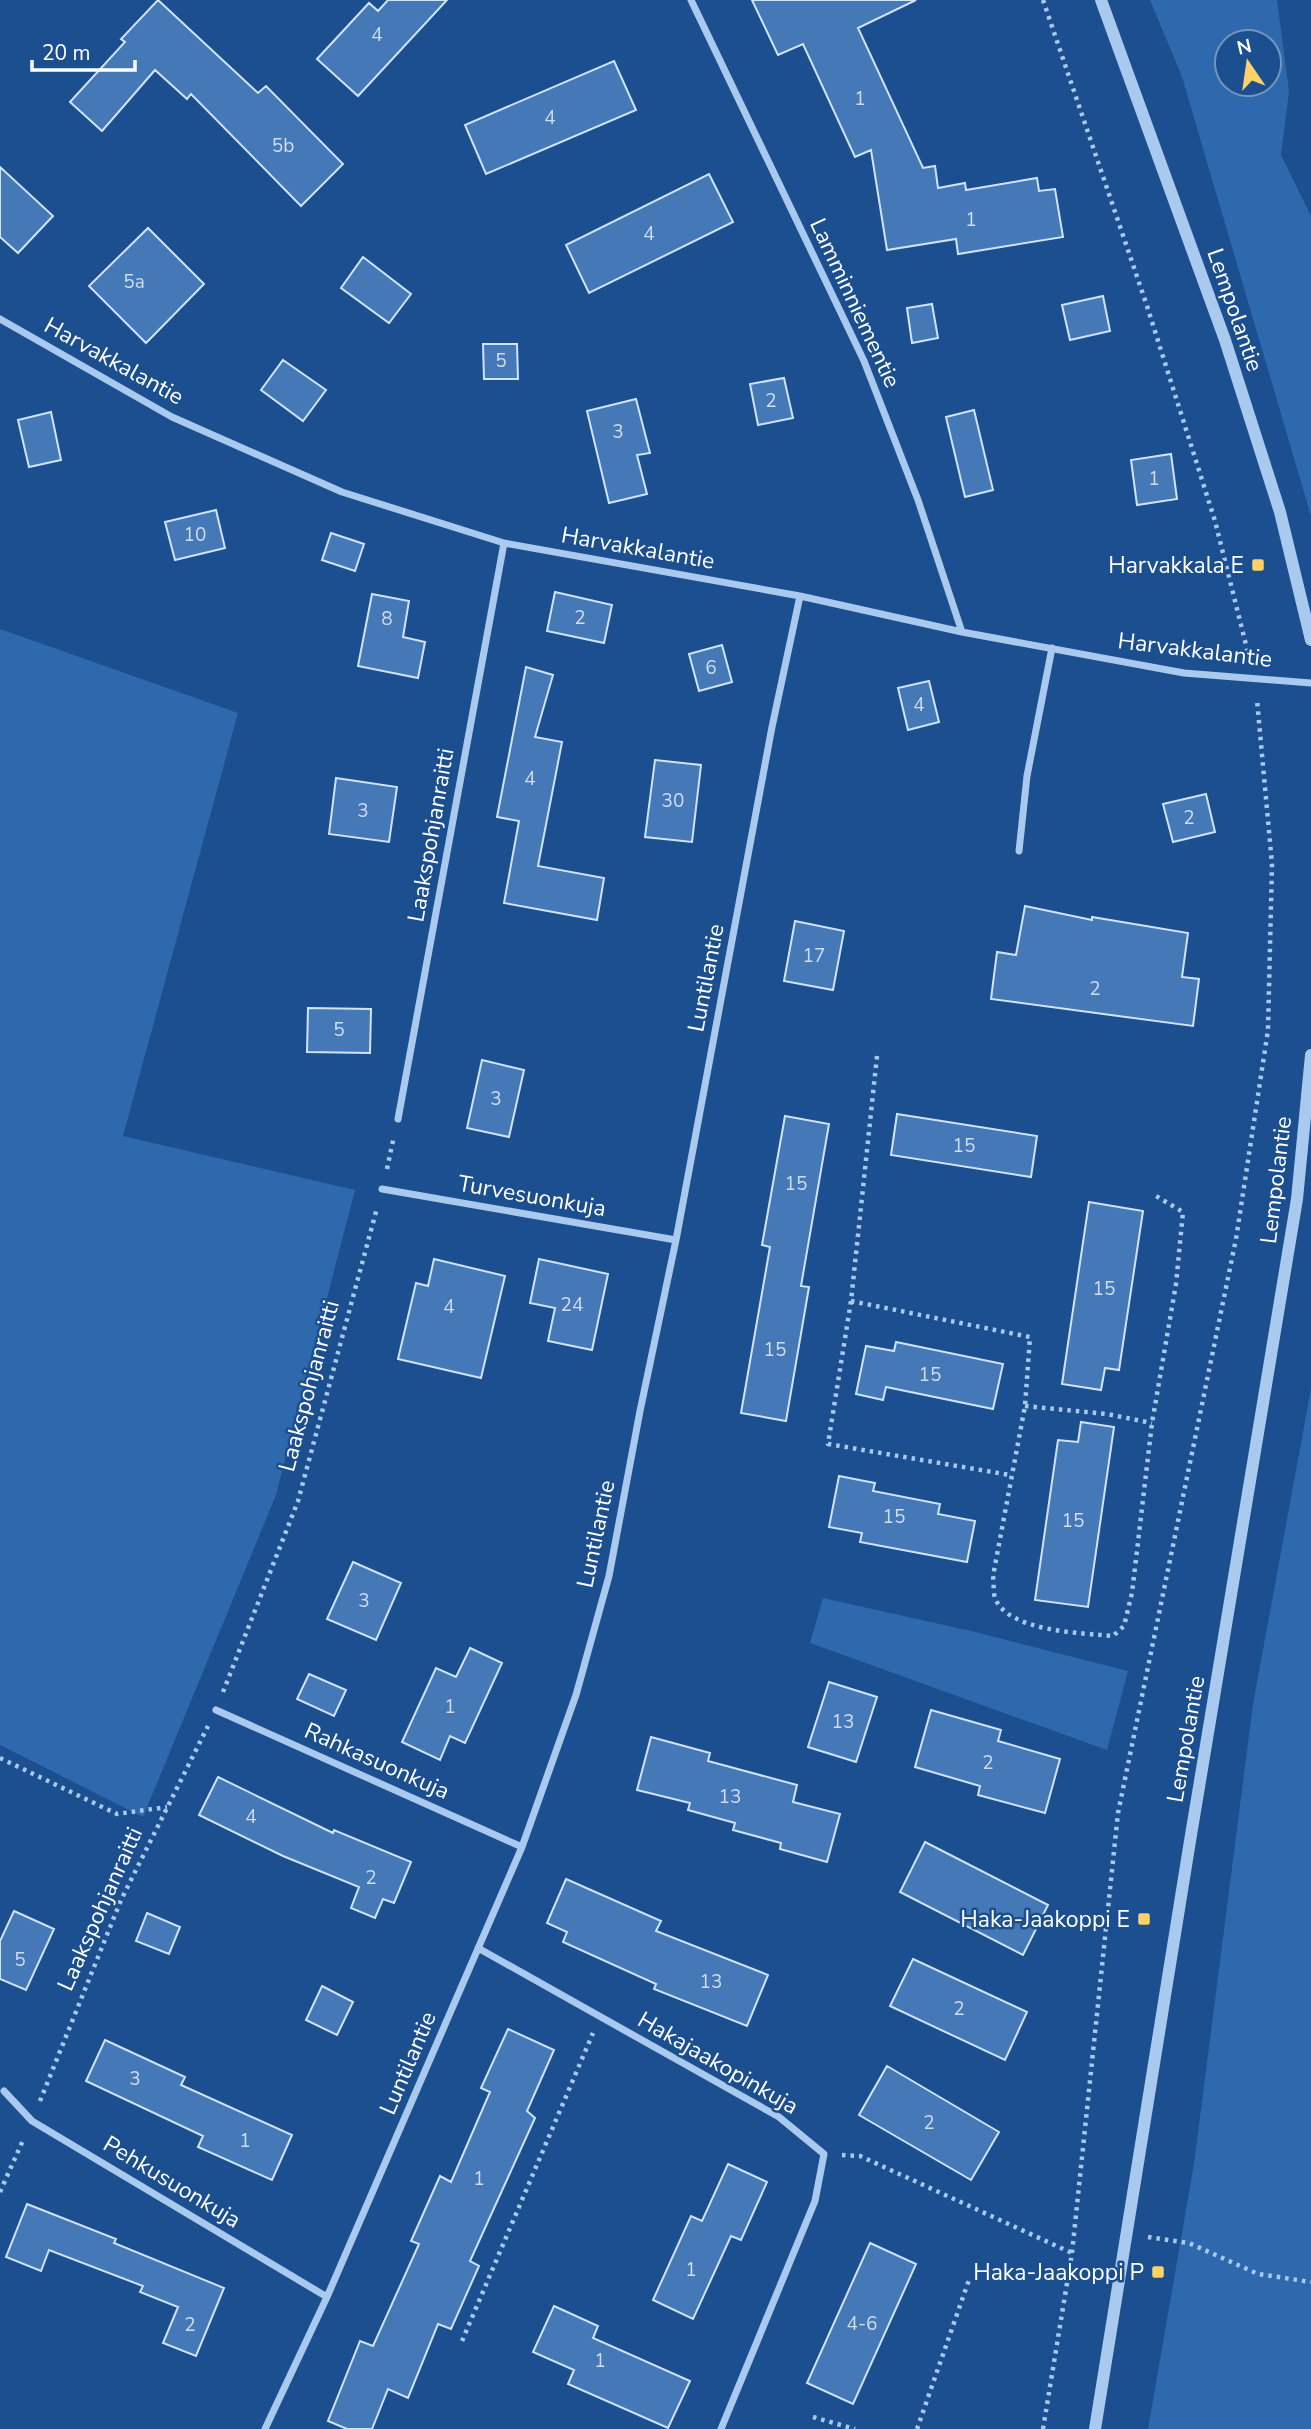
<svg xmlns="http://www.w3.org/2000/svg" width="1311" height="2429" viewBox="0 0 1311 2429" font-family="'Nunito Sans',sans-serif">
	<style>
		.green { fill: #2e69ad; fill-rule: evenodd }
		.building { fill: #4478b7; stroke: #cfe3fa; stroke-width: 2 }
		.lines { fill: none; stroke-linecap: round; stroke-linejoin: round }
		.path { stroke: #a9c9ee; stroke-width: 4.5; stroke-dasharray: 3.5 5; stroke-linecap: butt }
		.minor { stroke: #a9c9ee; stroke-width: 7 }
		.tertiary { stroke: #a9c9ee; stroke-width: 12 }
		.poi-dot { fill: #ffd166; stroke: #1b4f8f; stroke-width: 2.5 }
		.labels { text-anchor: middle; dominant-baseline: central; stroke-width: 5; stroke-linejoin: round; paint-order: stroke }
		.number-label { font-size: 19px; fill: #d0dded }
		.street-label { font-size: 23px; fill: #fff; stroke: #1b4f8f }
		.poi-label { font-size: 23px; fill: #fff; stroke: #1b4f8f; text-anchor: end }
	</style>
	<rect width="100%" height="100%" fill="#1b4f8f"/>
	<path class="green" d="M 1150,0 L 1277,0 L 1289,91 L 1281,155 L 1311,216 L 1311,516 L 1182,77 ZM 1227,42 L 1269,42 L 1269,84 L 1227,84 Z
		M 0,629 L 238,713 L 123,1136 L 355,1190 L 276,1495 L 143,1817 L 0,1745 Z
		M 1311,1389 L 1311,2429 L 1148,2429 L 1194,2164 L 1253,1704 Z
		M 823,1598 L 971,1631 L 1128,1671 L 1107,1750 L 810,1643 Z"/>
	<path class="building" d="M 158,0 L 258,93 L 266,86 L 343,164 L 301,206 L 191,94 L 187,99 L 155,70 L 102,131 L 70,102 L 125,42 L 121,39 Z
		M 388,0 L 447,0 L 358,96 L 317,59 L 369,3 L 378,11 Z
		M 752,0 L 916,0 L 858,28 L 923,168 L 935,166 L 938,188 L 965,183 L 966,190 L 1037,178 L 1039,191 L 1055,189 L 1063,237 L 958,254 L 956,239 L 887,250 L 871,150 L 855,157 L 803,44 L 778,55 Z
		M 614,61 L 636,110 L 486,174 L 465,125 Z
		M 0,167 L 53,216 L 18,253 L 0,237 Z
		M 709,174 L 733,222 L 589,293 L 566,245 Z
		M 148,228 L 204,284 L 146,343 L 89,286 Z
		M 363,257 L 411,294 L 389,323 L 341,288 Z
		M 1103,296 L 1110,331 L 1070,340 L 1062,305 Z
		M 932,304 L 938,338 L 912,343 L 907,308 Z
		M 483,344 L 517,344 L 518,379 L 484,379 Z
		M 283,360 L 326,390 L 303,421 L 261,390 Z
		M 784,378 L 793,418 L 758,425 L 750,384 Z
		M 636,399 L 650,453 L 637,455 L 647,494 L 609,503 L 587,411 Z
		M 974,410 L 993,490 L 965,497 L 946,417 Z
		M 51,412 L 61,460 L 29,467 L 18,420 Z
		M 1171,454 L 1177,499 L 1137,505 L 1131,460 Z
		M 216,510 L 225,548 L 175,560 L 165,522 Z
		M 331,533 L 364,544 L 355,571 L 322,560 Z
		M 555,592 L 612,605 L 604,643 L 547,631 Z
		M 372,594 L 409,601 L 403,637 L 425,642 L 418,678 L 358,666 Z
		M 722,645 L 732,682 L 699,691 L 689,654 Z
		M 526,667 L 553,675 L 535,737 L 562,742 L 538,866 L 604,878 L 597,920 L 504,903 L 519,821 L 497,817 Z
		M 929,681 L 939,722 L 908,730 L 898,688 Z
		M 655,760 L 701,765 L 692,842 L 645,837 Z
		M 336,778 L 397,787 L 389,842 L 329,834 Z
		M 1206,794 L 1215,832 L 1173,842 L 1163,804 Z
		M 1025,906 L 1092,920 L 1092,917 L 1188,933 L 1182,977 L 1199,979 L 1193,1026 L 991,999 L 997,952 L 1016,955 Z
		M 795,921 L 844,931 L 833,990 L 784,981 Z
		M 308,1008 L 371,1009 L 370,1053 L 307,1052 Z
		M 482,1060 L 524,1070 L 509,1137 L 467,1128 Z
		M 897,1114 L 1037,1136 L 1031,1177 L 891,1155 Z
		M 785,1116 L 829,1124 L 801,1286 L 809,1287 L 786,1421 L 741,1413 L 770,1247 L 762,1245 Z
		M 1089,1202 L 1143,1211 L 1119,1370 L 1105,1368 L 1101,1390 L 1062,1384 Z
		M 434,1259 L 505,1276 L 481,1378 L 398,1359 L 416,1283 L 428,1286 Z
		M 539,1259 L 608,1274 L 592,1350 L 548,1341 L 555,1308 L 530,1303 Z
		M 896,1342 L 1003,1364 L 993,1409 L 886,1387 L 883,1400 L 856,1394 L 866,1346 L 894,1351 Z
		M 1081,1422 L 1114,1427 L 1088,1607 L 1035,1600 L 1058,1440 L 1078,1442 Z
		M 839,1476 L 875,1483 L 873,1491 L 940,1504 L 938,1514 L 975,1521 L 967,1562 L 860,1542 L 862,1533 L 829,1527 Z
		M 353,1562 L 401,1583 L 376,1640 L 327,1619 Z
		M 470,1648 L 502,1663 L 465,1743 L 450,1736 L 440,1760 L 402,1742 L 436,1668 L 456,1677 Z
		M 309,1674 L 346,1690 L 334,1716 L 297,1699 Z
		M 829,1682 L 877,1697 L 856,1762 L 808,1747 Z
		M 931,1710 L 1001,1730 L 998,1741 L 1060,1759 L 1045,1813 L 978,1795 L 980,1786 L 915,1767 Z
		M 651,1737 L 710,1753 L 708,1761 L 797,1785 L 793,1802 L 840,1814 L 827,1862 L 780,1849 L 781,1843 L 733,1830 L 735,1823 L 688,1810 L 690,1803 L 637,1790 Z
		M 218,1777 L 333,1833 L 334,1830 L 411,1862 L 394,1903 L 383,1899 L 375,1918 L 351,1908 L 359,1887 L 283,1856 L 199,1815 Z
		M 925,1842 L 1048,1905 L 1023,1955 L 900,1892 Z
		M 566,1879 L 661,1921 L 656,1931 L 768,1975 L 747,2026 L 654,1989 L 656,1984 L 563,1942 L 567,1932 L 547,1923 Z
		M 14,1911 L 54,1929 L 26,1990 L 0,1979 L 0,1941 Z
		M 147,1913 L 180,1927 L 169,1954 L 136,1941 Z
		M 913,1959 L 1027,2012 L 1005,2060 L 890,2006 Z
		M 322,1986 L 353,2002 L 337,2035 L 306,2020 Z
		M 508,2029 L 554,2050 L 527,2111 L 535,2118 L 470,2261 L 479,2266 L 451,2329 L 438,2324 L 408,2398 L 388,2389 L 372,2429 L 347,2429 L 328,2421 L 360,2341 L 373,2346 L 419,2244 L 411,2241 L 440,2176 L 451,2182 L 490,2092 L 481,2088 Z
		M 105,2040 L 185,2077 L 181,2085 L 292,2135 L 272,2180 L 198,2147 L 203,2136 L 86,2081 Z
		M 887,2066 L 999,2132 L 971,2180 L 859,2115 Z
		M 728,2164 L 767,2182 L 741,2240 L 731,2236 L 693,2319 L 653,2300 L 691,2216 L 702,2221 Z
		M 27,2204 L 116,2239 L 114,2243 L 224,2288 L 196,2356 L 163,2343 L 178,2307 L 140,2292 L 143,2286 L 49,2250 L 41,2271 L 6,2257 Z
		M 870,2243 L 916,2264 L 853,2404 L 807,2383 Z
		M 554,2306 L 598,2326 L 593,2338 L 690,2381 L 668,2428 L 568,2384 L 574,2370 L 533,2352 Z"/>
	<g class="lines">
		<path class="path" d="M 1043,0 L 1147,306 L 1215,521 L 1249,657
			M 877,1056 L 851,1301 L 828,1444 L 1010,1475
			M 387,1169 L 394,1136
			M 851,1301 L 1030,1337 L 1025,1406 L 993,1576 C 994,1582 993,1592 995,1598 C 1008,1632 1083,1633 1113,1636 L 1124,1626 L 1132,1593 L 1152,1423 L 1176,1284 L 1183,1212 L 1156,1196
			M 1025,1406 L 1107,1414 L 1152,1423
			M 223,1692 L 298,1501 L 377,1208
			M 0,1758 L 117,1814 L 167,1807
			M 40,2101 L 121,1900 L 208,1726
			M 842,2155 L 860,2156 L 1072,2253
			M 0,2192 L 24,2138
			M 1148,2237 L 1189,2243 L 1258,2274 L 1311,2282
			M 462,2341 L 593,2033
			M 813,2417 L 855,2429
			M 917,2429 L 970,2277
			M 1043,2429 L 1072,2253 L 1118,1813 L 1236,1239 L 1268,1030 L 1272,864 L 1257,700"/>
		<path class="minor" d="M 691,0 L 864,361 L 918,500 L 962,632
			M 0,319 L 172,417 L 342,492 L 504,543 L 800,596 L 962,632 L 1184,673 L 1311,683
			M 1019,851 L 1027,776 L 1052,648
			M 398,1119 L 504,543
			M 382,1189 L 676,1240
			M 216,1710 L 522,1847
			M 478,1948 L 779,2117 L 824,2154 L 815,2201 L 721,2429
			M 4,2091 L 32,2121 L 327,2297
			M 265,2429 L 327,2297 L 522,1847 L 576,1695 L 609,1576 L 640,1411 L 676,1240 L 772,727 L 800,596"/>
		<path class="tertiary" d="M 1101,0 L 1225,340 L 1280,512 L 1311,640
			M 1095,2429 L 1190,1841 L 1297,1199 L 1311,1055"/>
	</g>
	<g class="poi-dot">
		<rect x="1251" y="558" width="14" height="14" rx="3.5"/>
		<rect x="1137" y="1912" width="14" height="14" rx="3.5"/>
		<rect x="1151" y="2265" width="14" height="14" rx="3.5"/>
	</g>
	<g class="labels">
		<g class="number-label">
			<text x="377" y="35">4</text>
			<text x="860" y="99">1</text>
			<text x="550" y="118">4</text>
			<text x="283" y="146">5b</text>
			<text x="971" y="220">1</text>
			<text x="649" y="234">4</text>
			<text x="134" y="282">5a</text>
			<text x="501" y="361">5</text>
			<text x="771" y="401">2</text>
			<text x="618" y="432">3</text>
			<text x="1154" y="479">1</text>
			<text x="195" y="535">10</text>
			<text x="580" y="618">2</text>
			<text x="387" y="619">8</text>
			<text x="711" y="668">6</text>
			<text x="919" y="705">4</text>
			<text x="530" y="779">4</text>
			<text x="673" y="801">30</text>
			<text x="363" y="811">3</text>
			<text x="1189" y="818">2</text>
			<text x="814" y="956">17</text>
			<text x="1095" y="989">2</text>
			<text x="339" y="1030">5</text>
			<text x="496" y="1099">3</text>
			<text x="964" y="1146">15</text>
			<text x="796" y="1184">15</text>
			<text x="1104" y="1289">15</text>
			<text x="572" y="1305">24</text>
			<text x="449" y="1307">4</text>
			<text x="775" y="1350">15</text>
			<text x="930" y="1375">15</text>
			<text x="894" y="1517">15</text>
			<text x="1073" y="1521">15</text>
			<text x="364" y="1601">3</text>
			<text x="450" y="1707">1</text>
			<text x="843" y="1722">13</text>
			<text x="988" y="1763">2</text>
			<text x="730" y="1797">13</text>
			<text x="251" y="1817">4</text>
			<text x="371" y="1878">2</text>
			<text x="20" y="1960">5</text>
			<text x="711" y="1982">13</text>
			<text x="959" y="2009">2</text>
			<text x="135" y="2079">3</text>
			<text x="929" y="2123">2</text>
			<text x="245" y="2141">1</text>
			<text x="479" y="2179">1</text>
			<text x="691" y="2270">1</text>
			<text x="862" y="2324">4-6</text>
			<text x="190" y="2325">2</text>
			<text x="600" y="2361">1</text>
		</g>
		<g class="street-label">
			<text transform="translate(855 303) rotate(65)">Lamminniementie</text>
			<text transform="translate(1235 310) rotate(71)">Lempolantie</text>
			<text transform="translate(114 361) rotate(29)">Harvakkalantie</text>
			<text transform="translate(638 548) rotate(10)">Harvakkalantie</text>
			<text transform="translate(1195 650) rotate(7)">Harvakkalantie</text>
			<text transform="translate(431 835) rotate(-80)">Laakspohjanraitti</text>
			<text transform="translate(706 978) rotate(-79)">Luntilantie</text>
			<text transform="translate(1276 1180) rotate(-83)">Lempolantie</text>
			<text transform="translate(532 1196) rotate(10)">Turvesuonkuja</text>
			<text transform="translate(309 1386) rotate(-75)">Laakspohjanraitti</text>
			<text transform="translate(596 1534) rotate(-78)">Luntilantie</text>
			<text transform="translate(1186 1739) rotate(-80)">Lempolantie</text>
			<text transform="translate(377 1761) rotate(24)">Rahkasuonkuja</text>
			<text transform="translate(100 1909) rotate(-66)">Laakspohjanraitti</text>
			<text transform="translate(408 2063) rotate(-67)">Luntilantie</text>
			<text transform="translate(718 2063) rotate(30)">Hakajaakopinkuja</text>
			<text transform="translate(172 2182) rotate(31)">Pehkusuonkuja</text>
		</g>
		<g class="poi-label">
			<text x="1244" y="565">Harvakkala E</text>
			<text x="1130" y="1919">Haka-Jaakoppi E</text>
			<text x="1144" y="2272">Haka-Jaakoppi P</text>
		</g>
	</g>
	<g transform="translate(1248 63) rotate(347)"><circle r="33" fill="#1b4f8f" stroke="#7695bc" stroke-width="2"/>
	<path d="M0-5L12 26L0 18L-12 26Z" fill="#ffd166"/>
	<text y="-10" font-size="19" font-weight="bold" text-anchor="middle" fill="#ffffff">N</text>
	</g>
	<path d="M32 60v10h103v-10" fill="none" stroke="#ffffff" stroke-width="3.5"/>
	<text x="42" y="60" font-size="21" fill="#ffffff" stroke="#1b4f8f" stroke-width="5" paint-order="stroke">20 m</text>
</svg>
